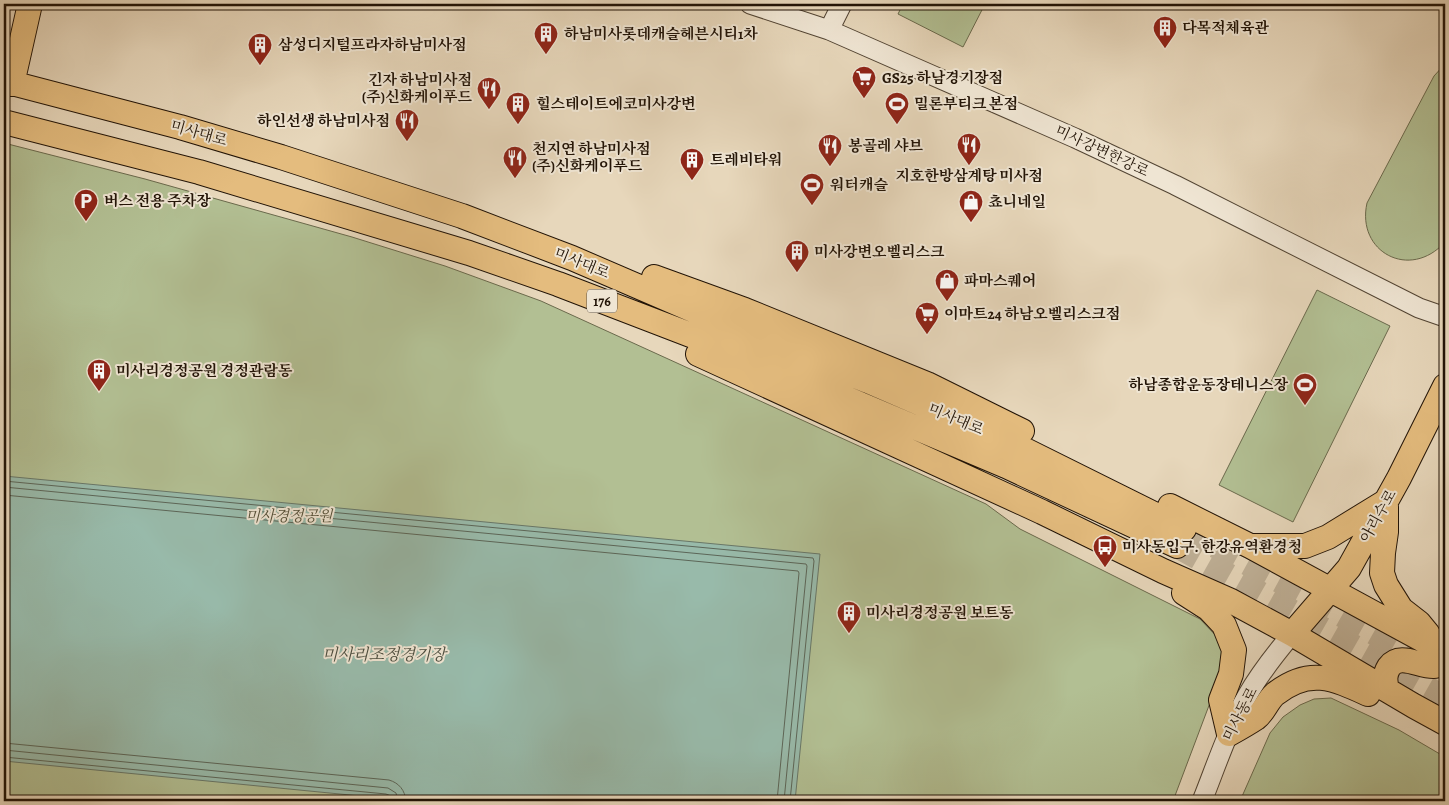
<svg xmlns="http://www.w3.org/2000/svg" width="1449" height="805" viewBox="0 0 1449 805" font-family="Alegreya,'Noto Serif KR',serif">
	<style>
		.green { fill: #b2bf93; stroke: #6a694c }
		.water { fill: #98baaa; stroke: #687768 }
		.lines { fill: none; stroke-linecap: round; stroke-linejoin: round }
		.shore { stroke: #5c6658; stroke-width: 1 }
		.major-tunnel { stroke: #bfb097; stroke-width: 24; stroke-dasharray: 24 12; stroke-linecap: butt }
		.minor-casing { stroke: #524433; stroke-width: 21 }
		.major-casing { stroke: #211306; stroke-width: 26 }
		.minor { stroke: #efe5d3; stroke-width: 19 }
		.major { stroke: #e4bc7e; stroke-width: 24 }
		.labels { text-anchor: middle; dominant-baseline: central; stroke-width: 4; stroke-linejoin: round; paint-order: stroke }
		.shield { fill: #efe5d3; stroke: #5f5244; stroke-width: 1 }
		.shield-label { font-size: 14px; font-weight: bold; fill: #211306 }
		.poi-label { font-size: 15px; font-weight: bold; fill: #211306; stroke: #efe5d3; text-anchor: start }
		.street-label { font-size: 15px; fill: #211306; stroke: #efe5d3 }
		.park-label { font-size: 15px; font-style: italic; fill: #544f37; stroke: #efe5d3 }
		.water-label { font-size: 16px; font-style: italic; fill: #4b4d3f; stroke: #efe5d3 }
	</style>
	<rect width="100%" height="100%" fill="#e7d7bb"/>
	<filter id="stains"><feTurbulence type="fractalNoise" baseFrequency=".004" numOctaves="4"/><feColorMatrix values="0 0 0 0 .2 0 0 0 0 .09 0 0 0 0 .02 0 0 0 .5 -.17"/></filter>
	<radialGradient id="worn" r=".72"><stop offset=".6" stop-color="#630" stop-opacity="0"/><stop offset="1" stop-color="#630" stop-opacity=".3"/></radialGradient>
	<path class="green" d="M 903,4 L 985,4 L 963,47 L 898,14 Z
		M 1445,64 L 1445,242 C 1410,281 1356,252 1367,203 L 1434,76 Z
		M 4,143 L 145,179 L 352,237 L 445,266 L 541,301 L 986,504 L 1020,529 L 1200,619 L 1220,640 L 1225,663 L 1173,801 L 4,801 Z
		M 1317,290 L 1390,326 L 1293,522 L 1219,485 Z
		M 1331,698 L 1399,730 L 1445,757 L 1445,801 L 1240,801 L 1270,733 L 1283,717 L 1300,705 L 1314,699 Z"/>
	<path class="water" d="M 4,476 L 820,554 L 795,801 L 411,801 L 4,761 Z"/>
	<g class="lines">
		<path class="shore" d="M 4,481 L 813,558 L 814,561 L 790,801
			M 4,487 L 806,564 L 807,566 L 784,801
			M 4,495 L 798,571 L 799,573 L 777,801
			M 4,743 L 389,780 C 399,783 405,790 406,801
			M 4,750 L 388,788 L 396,793 L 398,801
			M 4,757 L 386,794 L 391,796 L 392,801"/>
		<path class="major-tunnel" d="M 1184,529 L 1331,609 L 1429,664
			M 1177,546 L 1445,698"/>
		<defs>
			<path id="minor" d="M 750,4 L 829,30 L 1075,138 L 1175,185 L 1419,308 L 1445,317
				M 829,30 L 842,4
				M 1202,801 C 1216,766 1228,729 1247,696 C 1260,673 1276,653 1292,634"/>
			<path id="major" d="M 4,81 L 180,127 L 281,157 L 462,216 L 572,258 L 723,323 L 868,381 L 1007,441 L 1184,529
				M 12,84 L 30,4
				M 4,122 L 199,172 L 469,253 L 558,284 L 761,362 L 1006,466 L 1177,546
				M 654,277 L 745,310 L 927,384 L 1022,431
				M 698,354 L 1042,512 L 1163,571 L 1231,601 L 1292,634 L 1414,706 L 1445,723
				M 1170,506 L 1250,546 L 1445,652
				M 1386,507 L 1386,532 L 1383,553 L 1382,573 L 1386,585 L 1401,609 L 1419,623 L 1428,634
				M 1252,546 L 1305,546 L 1328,537 L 1385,502
				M 1184,593 L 1209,609 L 1224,625 L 1234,650 L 1231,674 L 1221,700 L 1229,734 C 1238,729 1247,724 1256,718 C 1264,712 1267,701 1275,694 C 1309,667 1333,678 1368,694
				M 1292,634 L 1349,568 L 1399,478 L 1445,386
				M 1387,690 C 1385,681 1384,675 1389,667 C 1400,652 1420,667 1434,666 C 1438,666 1442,663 1445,662"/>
		</defs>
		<use href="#minor" class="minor-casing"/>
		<use href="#major" class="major-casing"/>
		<use href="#minor" class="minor"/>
		<use href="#major" class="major"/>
	</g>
	<defs>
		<symbol id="building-pin" viewBox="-11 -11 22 30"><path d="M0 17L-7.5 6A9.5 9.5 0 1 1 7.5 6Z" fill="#8f2418" stroke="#efe5d3"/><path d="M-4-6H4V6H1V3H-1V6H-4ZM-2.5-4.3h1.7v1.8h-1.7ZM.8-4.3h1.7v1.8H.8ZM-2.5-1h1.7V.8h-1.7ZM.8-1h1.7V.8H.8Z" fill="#fff"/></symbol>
		<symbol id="supermarket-pin" viewBox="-11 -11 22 30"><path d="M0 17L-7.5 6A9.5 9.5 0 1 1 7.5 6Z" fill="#8f2418" stroke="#efe5d3"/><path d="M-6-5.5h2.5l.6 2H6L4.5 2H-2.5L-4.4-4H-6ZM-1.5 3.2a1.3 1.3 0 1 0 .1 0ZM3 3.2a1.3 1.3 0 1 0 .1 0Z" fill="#fff"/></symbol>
		<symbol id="restaurant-pin" viewBox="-11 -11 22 30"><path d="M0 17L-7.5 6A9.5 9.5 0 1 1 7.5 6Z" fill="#8f2418" stroke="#efe5d3"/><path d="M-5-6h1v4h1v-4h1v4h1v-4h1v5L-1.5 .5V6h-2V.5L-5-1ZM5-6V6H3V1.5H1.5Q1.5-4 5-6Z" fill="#fff"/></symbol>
		<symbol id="stadium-pin" viewBox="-11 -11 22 30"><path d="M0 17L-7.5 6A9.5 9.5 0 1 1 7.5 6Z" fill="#8f2418" stroke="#efe5d3"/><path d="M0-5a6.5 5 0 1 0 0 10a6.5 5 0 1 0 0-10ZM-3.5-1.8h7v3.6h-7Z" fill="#fff"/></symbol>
		<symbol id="parking-pin" viewBox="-11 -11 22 30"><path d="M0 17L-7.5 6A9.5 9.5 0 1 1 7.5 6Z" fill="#8f2418" stroke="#efe5d3"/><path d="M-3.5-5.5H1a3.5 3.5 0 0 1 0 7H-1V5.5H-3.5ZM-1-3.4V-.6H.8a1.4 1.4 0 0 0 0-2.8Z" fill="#fff"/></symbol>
		<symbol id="shop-pin" viewBox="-11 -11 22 30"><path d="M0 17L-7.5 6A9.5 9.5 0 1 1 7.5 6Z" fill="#8f2418" stroke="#efe5d3"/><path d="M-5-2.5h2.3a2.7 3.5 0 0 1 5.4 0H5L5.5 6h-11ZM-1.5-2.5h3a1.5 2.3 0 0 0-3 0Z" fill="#fff"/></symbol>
		<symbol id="bus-pin" viewBox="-11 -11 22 30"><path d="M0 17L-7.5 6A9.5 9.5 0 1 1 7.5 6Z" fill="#8f2418" stroke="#efe5d3"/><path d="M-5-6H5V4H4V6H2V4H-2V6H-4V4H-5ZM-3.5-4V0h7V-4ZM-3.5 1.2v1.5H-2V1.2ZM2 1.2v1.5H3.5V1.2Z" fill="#fff"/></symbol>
	</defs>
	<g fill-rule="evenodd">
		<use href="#building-pin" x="1151" y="14" width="28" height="38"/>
		<use href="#building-pin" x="532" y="20" width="28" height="38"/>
		<use href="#building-pin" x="246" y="31" width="28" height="38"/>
		<use href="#supermarket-pin" x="850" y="64" width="28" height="38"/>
		<use href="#restaurant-pin" x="475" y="75" width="28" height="38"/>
		<use href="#building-pin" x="504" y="90" width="28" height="38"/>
		<use href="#stadium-pin" x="883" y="90" width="28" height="38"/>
		<use href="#restaurant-pin" x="393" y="107" width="28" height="38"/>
		<use href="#restaurant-pin" x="955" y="131" width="28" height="38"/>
		<use href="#restaurant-pin" x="816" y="132" width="28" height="38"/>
		<use href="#restaurant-pin" x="501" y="144" width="28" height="38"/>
		<use href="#building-pin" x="678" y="146" width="28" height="38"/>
		<use href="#stadium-pin" x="798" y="171" width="28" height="38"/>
		<use href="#parking-pin" x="72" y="187" width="28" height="38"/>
		<use href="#shop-pin" x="957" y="188" width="28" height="38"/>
		<use href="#building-pin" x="783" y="238" width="28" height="38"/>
		<use href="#shop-pin" x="933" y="267" width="28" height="38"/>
		<use href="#supermarket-pin" x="913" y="300" width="28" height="38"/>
		<use href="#building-pin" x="85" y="357" width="28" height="38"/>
		<use href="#stadium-pin" x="1291" y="371" width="28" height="38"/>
		<use href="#bus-pin" x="1091" y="533" width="28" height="38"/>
		<use href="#building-pin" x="835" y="599" width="28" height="38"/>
	</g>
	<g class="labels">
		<rect class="shield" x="587" y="289.5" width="30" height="23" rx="4"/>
		<g class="shield-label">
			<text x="602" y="301">176</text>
		</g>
		<g class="poi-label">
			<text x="1182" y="28">다목적체육관</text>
			<text x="564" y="34">하남미사롯데캐슬헤븐시티1차</text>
			<text x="278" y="45">삼성디지털프라자하남미사점</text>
			<text x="882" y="78">GS25 하남경기장점</text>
			<text x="472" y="80" text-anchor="end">긴자 하남미사점<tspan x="472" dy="17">(주)신화케이푸드</tspan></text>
			<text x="536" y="104">힐스테이트에코미사강변</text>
			<text x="914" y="104">밀론부티크 본점</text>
			<text x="390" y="121" text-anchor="end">하인선생 하남미사점</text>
			<text x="848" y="146">봉골레 샤브</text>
			<text x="532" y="149">천지연 하남미사점<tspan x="532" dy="17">(주)신화케이푸드</tspan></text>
			<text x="710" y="160">트레비타워</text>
			<text x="969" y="176" text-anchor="middle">지호한방삼계탕 미사점</text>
			<text x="830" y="185">워터캐슬</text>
			<text x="104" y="201">버스 전용 주차장</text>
			<text x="988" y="202">쵸니네일</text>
			<text x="814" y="252">미사강변오벨리스크</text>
			<text x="964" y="281">파마스퀘어</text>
			<text x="944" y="314">이마트24 하남오벨리스크점</text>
			<text x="116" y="371">미사리경정공원 경정관람동</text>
			<text x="1288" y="385" text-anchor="end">하남종합운동장테니스장</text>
			<text x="1122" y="547">미사동입구. 한강유역환경청</text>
			<text x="866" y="613">미사리경정공원 보트동</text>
		</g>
		<g class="street-label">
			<text transform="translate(199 133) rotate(16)">미사대로</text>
			<text transform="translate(1102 151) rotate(25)">미사강변한강로</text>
			<text transform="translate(582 263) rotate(22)">미사대로</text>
			<text transform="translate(956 419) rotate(23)">미사대로</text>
			<text transform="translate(1378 516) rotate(-61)">아리수로</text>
			<text transform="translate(1240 714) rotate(-63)">미사동로</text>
		</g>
		<g class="park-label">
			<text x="289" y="516">미사경정공원</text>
		</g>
		<g class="water-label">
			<text x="384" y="655">미사리조정경기장</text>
		</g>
	</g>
	<rect width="1449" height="805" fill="none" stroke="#e7d7bb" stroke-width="20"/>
	<rect x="5" y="5" width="1439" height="795" fill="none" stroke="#211306" stroke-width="2.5"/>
	<rect x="10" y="10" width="1429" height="785" fill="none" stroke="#211306"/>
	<rect width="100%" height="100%" filter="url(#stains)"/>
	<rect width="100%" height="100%" fill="url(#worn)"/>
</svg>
